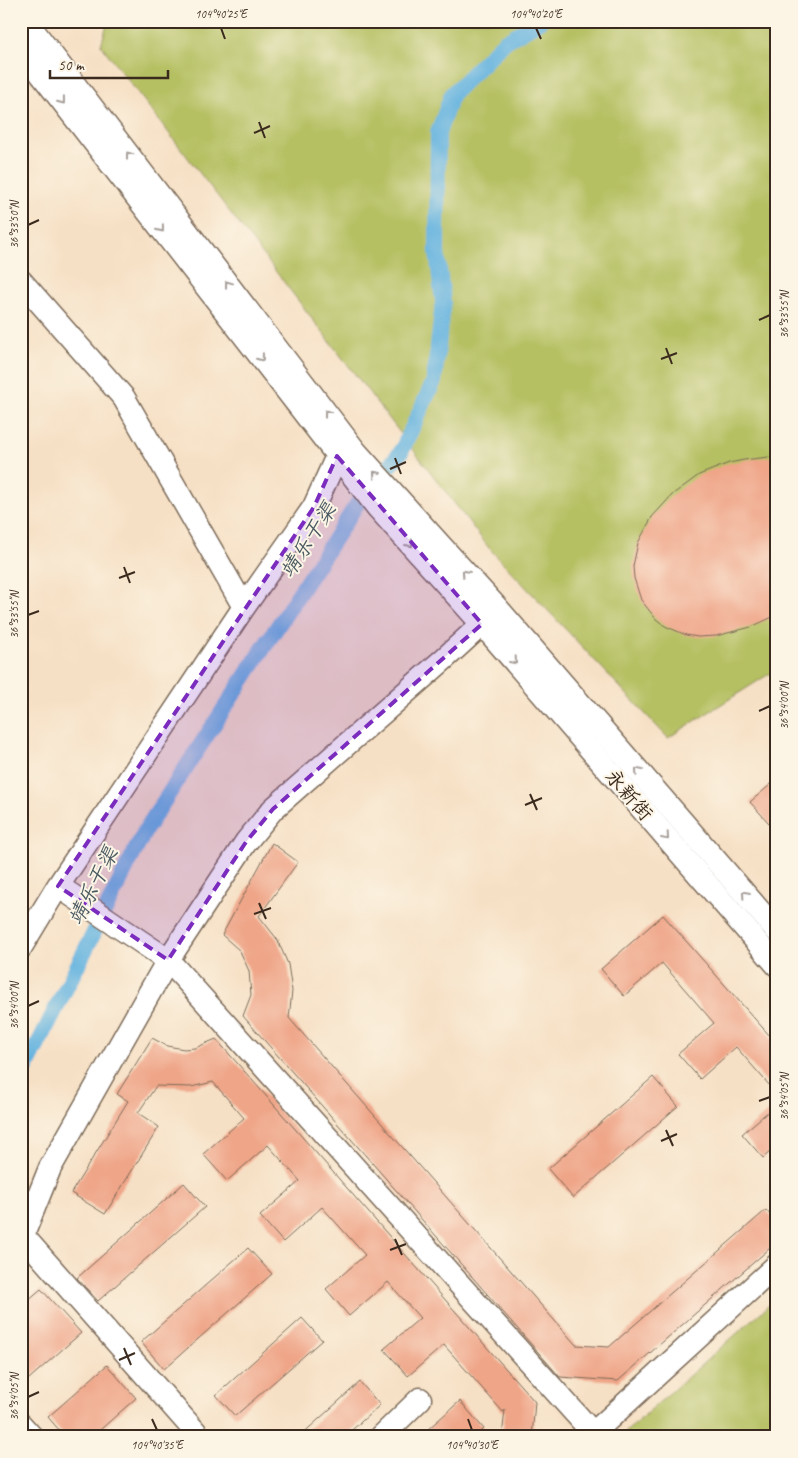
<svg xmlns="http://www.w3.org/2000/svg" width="798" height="1458" viewBox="0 0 798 1458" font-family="Caveat,'LXGW WenKai TC',sans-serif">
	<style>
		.green { fill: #b5c062; stroke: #787540 }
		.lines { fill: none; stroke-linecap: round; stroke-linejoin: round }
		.canal { stroke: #65b3df; stroke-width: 16 }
		.building { fill: #efa588 }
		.minor-casing { stroke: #7c6a58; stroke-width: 25 }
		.minor { stroke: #fff; stroke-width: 22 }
		.oneway { stroke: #a79f9a }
		.marked { fill: #7b2cbf; fill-opacity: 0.2; stroke: #7b2cbf; stroke-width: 4; stroke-dasharray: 10 6; stroke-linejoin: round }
		.ticks { fill: none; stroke: #3b2a1e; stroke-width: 2 }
		.labels { text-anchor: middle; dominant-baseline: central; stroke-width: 4; stroke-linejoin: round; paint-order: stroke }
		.street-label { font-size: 20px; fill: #3b2a1e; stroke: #fcf5e5 }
		.water-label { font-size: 21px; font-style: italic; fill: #4a5a62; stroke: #fcf5e5 }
		.neatline { fill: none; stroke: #3b2a1e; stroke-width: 2 }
		.ticks-label { font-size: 12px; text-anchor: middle; fill: #3b2a1e }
	</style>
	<rect width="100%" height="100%" fill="#fcf5e5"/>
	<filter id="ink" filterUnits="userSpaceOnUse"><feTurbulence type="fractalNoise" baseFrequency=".02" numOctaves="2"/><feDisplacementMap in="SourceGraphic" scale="10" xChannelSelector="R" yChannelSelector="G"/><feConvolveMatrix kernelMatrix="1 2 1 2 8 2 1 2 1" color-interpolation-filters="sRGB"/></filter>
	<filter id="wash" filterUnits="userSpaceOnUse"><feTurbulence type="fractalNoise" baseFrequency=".0096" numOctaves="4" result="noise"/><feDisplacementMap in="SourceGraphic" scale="20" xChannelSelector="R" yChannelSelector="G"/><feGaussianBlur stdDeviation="1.12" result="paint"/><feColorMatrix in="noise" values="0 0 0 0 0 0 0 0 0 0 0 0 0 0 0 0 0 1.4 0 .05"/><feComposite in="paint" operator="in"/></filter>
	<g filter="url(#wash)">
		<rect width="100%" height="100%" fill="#f6e0c5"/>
		<path class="green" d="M 108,21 L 777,21 L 777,669 L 668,738 L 489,548 L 101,45 Z
			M 777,1298 L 777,1437 L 620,1437 Z"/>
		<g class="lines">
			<path class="canal" d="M 21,1078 L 146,829 L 359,501 L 401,452 L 434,381 L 443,302 L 437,252 L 438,133 L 452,94 L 504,42 L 540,21"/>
		</g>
		<g id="blocks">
			<path class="building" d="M 777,456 L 777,615 L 751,627 L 716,636 L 698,637 L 686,635 L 665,626 L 656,619 L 641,600 L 634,578 L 633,566 L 638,543 L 652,517 L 673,494 L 699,475 L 729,463 L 744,460 Z
				M 777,779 L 777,832 L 750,802 Z
				M 272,843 L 298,862 L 259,916 L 277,939 L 288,964 L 292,991 L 289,1018 L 576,1345 L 609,1347 L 766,1210 L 777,1223 L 777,1242 L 618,1381 L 560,1377 L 243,1016 L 251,995 L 249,971 L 240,951 L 222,935 Z
				M 663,915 L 777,1044 L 777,1094 L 736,1047 L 700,1079 L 678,1054 L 714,1023 L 662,963 L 624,996 L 601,969 Z
				M 152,1038 L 167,1046 L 184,1049 L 195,1048 L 216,1039 L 535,1402 L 532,1437 L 502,1437 L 505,1410 L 503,1412 L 444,1345 L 408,1376 L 384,1349 L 420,1318 L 388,1282 L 349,1316 L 326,1289 L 365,1255 L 322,1207 L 283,1242 L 260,1216 L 300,1181 L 268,1145 L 227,1181 L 203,1154 L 244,1118 L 213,1082 L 191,1087 L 156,1086 L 138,1113 L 159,1127 L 105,1214 L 71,1193 L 128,1101 L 117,1094 Z
				M 653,1077 L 678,1106 L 573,1198 L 548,1169 Z
				M 777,1104 L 777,1146 L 763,1158 L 742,1134 Z
				M 184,1183 L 205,1207 L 98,1301 L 77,1278 Z
				M 248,1248 L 272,1274 L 164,1369 L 141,1342 Z
				M 41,1289 L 81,1333 L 21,1386 L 21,1306 Z
				M 302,1318 L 322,1340 L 235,1416 L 216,1395 Z
				M 107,1365 L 136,1398 L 92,1437 L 65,1437 L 48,1417 Z
				M 360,1382 L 380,1405 L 344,1437 L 299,1437 Z
				M 460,1401 L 484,1429 L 475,1437 L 419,1437 Z"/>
		</g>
	</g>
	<g filter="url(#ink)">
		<use href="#blocks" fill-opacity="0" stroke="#7c6a58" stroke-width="1"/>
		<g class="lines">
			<defs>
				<path id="minor" d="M 26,21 L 356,452 L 498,609 L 777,931
					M 21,48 L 378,508 L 482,624 L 777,965
					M 21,281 L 124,398 L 244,607
					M 58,886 L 168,960 L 593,1433
					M 21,947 L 58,886 L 244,607 L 314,507 L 337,456
					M 23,1236 L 200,1437
					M 21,1240 L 50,1168 L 168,960 L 246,842 L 273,809 L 444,659 L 492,615
					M 21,1425 L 32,1437
					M 381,1437 L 420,1399
					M 589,1437 L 777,1265"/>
			</defs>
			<use href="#minor" class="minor-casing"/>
			<use href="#minor" class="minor"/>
		</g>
		<defs><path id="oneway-chevron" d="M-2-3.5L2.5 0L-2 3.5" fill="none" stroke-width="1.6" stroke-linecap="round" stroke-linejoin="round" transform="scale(1.25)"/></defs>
		<g class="oneway">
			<use href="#oneway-chevron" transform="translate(62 101) rotate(52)"/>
			<use href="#oneway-chevron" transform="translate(129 155) rotate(-127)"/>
			<use href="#oneway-chevron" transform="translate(161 229) rotate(52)"/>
			<use href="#oneway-chevron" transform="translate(228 284) rotate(-127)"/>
			<use href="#oneway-chevron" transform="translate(261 358) rotate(52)"/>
			<use href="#oneway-chevron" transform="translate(327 413) rotate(-127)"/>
			<use href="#oneway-chevron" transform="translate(376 474) rotate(-131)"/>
			<use href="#oneway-chevron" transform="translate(410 544) rotate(48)"/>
			<use href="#oneway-chevron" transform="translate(465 573) rotate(-132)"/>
			<use href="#oneway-chevron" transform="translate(514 661) rotate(49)"/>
			<use href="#oneway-chevron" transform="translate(638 771) rotate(-131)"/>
			<use href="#oneway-chevron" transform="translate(666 837) rotate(49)"/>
			<use href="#oneway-chevron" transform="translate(745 894) rotate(-131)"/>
		</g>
	</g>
	<path class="marked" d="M 337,456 L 482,624 L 273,809 L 246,842 L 168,960 L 58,886 L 314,507 Z"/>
	<path class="ticks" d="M 221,28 L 225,39M 536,28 L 541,39M 259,122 L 265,138M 254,133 L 270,126M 28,225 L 39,220M 759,320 L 770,315M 666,348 L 672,364M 661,359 L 677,353M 395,458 L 401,474M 390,469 L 406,462M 124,567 L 130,583M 119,578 L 135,572M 28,615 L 39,611M 759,711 L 770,706M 530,794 L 537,810M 525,805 L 542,798M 259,903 L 266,919M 254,914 L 271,908M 28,1006 L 39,1001M 759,1101 L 770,1097M 666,1130 L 673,1146M 661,1141 L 677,1134M 395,1239 L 402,1255M 390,1250 L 406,1244M 124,1348 L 131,1365M 119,1360 L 135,1353M 28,1397 L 39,1392M 152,1419 L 157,1430M 468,1419 L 472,1430"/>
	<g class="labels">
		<g class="street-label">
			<text transform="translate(629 795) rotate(49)">永新街</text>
		</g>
		<g class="water-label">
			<text transform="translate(308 540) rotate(-57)">靖乐干渠</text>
			<text transform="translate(93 886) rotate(-63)">靖乐干渠</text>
		</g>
	</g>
	<rect width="798" height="1458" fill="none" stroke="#fcf5e5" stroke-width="55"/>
	<path d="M50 70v8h118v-8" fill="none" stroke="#3b2a1e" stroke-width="2.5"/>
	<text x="58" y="70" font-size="15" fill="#3b2a1e" stroke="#fcf5e5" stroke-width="4" paint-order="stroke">50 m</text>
	<rect x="28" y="28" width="742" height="1402" class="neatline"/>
	<g class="ticks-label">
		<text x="221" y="18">104°40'25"E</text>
		<text x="536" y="18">104°40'20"E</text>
		<text transform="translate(14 225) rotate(-90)" y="4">36°33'50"N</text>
		<text transform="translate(784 315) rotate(-90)" y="4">36°33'55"N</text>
		<text transform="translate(14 615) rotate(-90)" y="4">36°33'55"N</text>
		<text transform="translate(784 706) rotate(-90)" y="4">36°34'00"N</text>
		<text transform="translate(14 1006) rotate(-90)" y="4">36°34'00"N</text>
		<text transform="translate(784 1097) rotate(-90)" y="4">36°34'05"N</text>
		<text transform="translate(14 1397) rotate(-90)" y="4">36°34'05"N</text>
		<text x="157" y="1449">104°40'35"E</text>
		<text x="472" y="1449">104°40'30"E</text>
	</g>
</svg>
